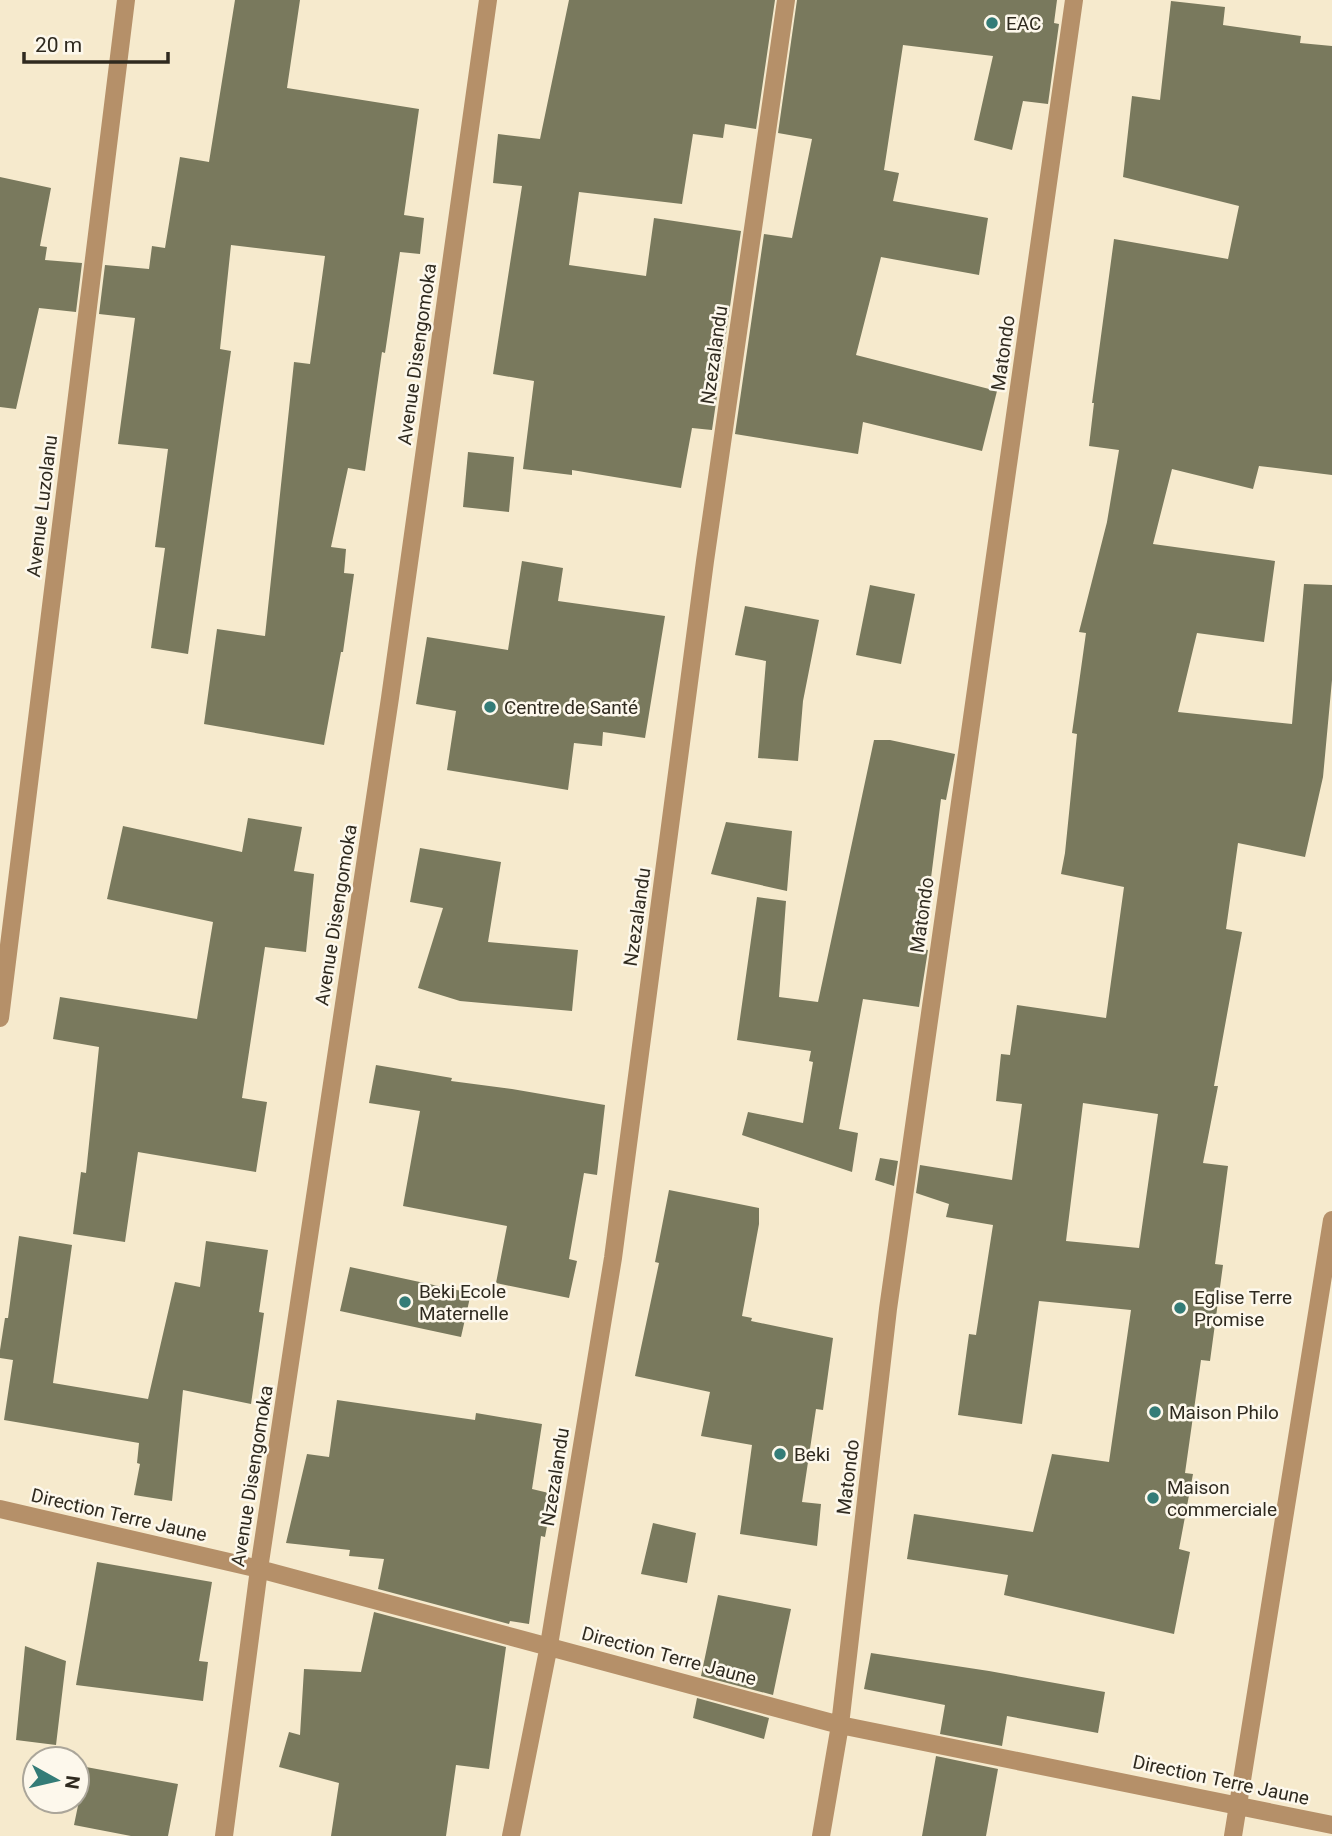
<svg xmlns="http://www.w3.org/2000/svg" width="1332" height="1836" viewBox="0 0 1332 1836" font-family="Roboto,sans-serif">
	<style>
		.building { fill: #79795d; fill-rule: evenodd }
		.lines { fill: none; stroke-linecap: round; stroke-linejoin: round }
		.street { stroke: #b59069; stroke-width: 18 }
		.poi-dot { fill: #347c77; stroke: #fdf8ec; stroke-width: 2.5 }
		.labels { text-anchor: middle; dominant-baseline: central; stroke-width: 5; stroke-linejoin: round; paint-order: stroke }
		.poi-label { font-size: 19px; fill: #2f2a1f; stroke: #fdf8ec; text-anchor: start }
		.street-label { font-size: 19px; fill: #2f2a1f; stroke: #fdf8ec }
	</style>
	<rect width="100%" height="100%" fill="#f6eacd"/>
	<path class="building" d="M 235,0 L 300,0 L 287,88 L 419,109 L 404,215 L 424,218 L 420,254 L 400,252 L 385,353 L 382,352 L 365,471 L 348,468 L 331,547 L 346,549 L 344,573 L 354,574 L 343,652 L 341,652 L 324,745 L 204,724 L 217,629 L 265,636 L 294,362 L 310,364 L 325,256 L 231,245 L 220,349 L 231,351 L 188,654 L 151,648 L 165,548 L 155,547 L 168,449 L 118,444 L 135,318 L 99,314 L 105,265 L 149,269 L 152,246 L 165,248 L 180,157 L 209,162 Z
		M 569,0 L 775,0 L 756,129 L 725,124 L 723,138 L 693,134 L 682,204 L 579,192 L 569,265 L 646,276 L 654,218 L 741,231 L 712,430 L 692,428 L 681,488 L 572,470 L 572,475 L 523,469 L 534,381 L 493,374 L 522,186 L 493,183 L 498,134 L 540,139 Z
		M 797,0 L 1057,0 L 1054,23 L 1059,24 L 1048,104 L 1023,101 L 1012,150 L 974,140 L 993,56 L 903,45 L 884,170 L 899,173 L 893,201 L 988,218 L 979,275 L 881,257 L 856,355 L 997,391 L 982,451 L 863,422 L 858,454 L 735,434 L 764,234 L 792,238 L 812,139 L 778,133 Z
		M 1171,1 L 1225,7 L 1223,25 L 1301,36 L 1300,43 L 1332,46 L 1332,475 L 1259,466 L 1253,489 L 1172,469 L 1153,544 L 1275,561 L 1264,642 L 1197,633 L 1178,712 L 1292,724 L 1304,584 L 1332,585 L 1332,680 L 1323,777 L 1305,857 L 1238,843 L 1226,929 L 1242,932 L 1214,1086 L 1218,1086 L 1203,1163 L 1228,1166 L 1215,1264 L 1223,1265 L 1210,1361 L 1201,1360 L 1185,1473 L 1193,1474 L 1179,1549 L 1190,1552 L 1174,1634 L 1004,1595 L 1008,1575 L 907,1559 L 914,1514 L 1033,1532 L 1052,1454 L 1109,1462 L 1131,1310 L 1039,1301 L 1022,1424 L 958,1415 L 969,1334 L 976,1335 L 993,1225 L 946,1217 L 949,1204 L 916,1193 L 920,1165 L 1012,1180 L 1022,1104 L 996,1101 L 1001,1054 L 1010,1055 L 1017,1005 L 1106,1018 L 1124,887 L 1061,874 L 1065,853 L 1077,734 L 1072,733 L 1086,633 L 1079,632 L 1107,522 L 1119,450 L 1089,446 L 1094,403 L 1092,403 L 1114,239 L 1228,259 L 1239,206 L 1123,177 L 1132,96 L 1160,100 ZM 1083,1103 L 1158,1114 L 1139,1248 L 1066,1241 Z
		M 0,177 L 51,188 L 40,246 L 47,247 L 45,260 L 82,263 L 76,312 L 39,308 L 16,409 L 0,407 Z
		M 468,452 L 514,457 L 509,512 L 463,507 Z
		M 522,561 L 563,568 L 558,601 L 665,616 L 645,738 L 603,732 L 602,746 L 574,743 L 568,790 L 447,770 L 456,711 L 416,704 L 427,637 L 508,650 Z
		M 870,585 L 915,594 L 901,664 L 856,655 Z
		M 745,606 L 819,620 L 803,701 L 798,761 L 758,758 L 766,661 L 735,655 Z
		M 874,740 L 890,740 L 955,754 L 946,800 L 941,799 L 922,949 L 928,950 L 919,1007 L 863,999 L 839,1129 L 858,1133 L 852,1172 L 742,1135 L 748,1112 L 803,1123 L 813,1062 L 809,1061 L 811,1051 L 737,1040 L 757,897 L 786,901 L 779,997 L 818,1002 Z
		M 248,818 L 302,827 L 294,871 L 314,874 L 306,952 L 265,947 L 242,1098 L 267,1102 L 256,1172 L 138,1152 L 125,1242 L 73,1234 L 81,1172 L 86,1173 L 99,1047 L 53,1039 L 60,997 L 197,1019 L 213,922 L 107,899 L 123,826 L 242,852 Z
		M 726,822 L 792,831 L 787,891 L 711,874 Z
		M 420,848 L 501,862 L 488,942 L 578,950 L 572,1011 L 460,1001 L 418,988 L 443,908 L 410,902 Z
		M 376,1065 L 452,1078 L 451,1081 L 512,1089 L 605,1105 L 597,1175 L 584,1173 L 569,1259 L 577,1261 L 569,1298 L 496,1283 L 507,1226 L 403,1206 L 420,1111 L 369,1103 Z
		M 880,1158 L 898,1161 L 894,1186 L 875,1180 Z
		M 669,1190 L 759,1208 L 759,1224 L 742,1316 L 752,1318 L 751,1321 L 833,1338 L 823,1410 L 816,1409 L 802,1502 L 821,1504 L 817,1546 L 740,1534 L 752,1445 L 701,1436 L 710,1392 L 635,1376 L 659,1263 L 655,1262 Z
		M 19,1236 L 72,1245 L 53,1383 L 148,1399 L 175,1282 L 200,1287 L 206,1241 L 268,1250 L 259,1312 L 264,1313 L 251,1404 L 183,1390 L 172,1501 L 134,1495 L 140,1464 L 137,1463 L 139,1443 L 4,1420 L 13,1360 L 0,1358 L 0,1350 L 5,1318 L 8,1318 Z
		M 350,1267 L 471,1293 L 461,1337 L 340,1311 Z
		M 337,1400 L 475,1420 L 476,1413 L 542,1424 L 532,1489 L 553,1494 L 545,1537 L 541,1536 L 529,1624 L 510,1621 L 509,1624 L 378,1589 L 384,1559 L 349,1556 L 350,1550 L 286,1543 L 307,1454 L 329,1457 Z
		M 653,1523 L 696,1533 L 687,1583 L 641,1574 Z
		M 97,1562 L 212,1582 L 199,1661 L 208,1662 L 203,1701 L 76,1685 Z
		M 718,1595 L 791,1609 L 773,1695 L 701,1676 Z
		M 374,1612 L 506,1647 L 489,1769 L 456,1765 L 446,1836 L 331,1836 L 339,1783 L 279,1767 L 289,1732 L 300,1735 L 304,1669 L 361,1672 Z
		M 25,1646 L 66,1661 L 56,1745 L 16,1740 Z
		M 871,1653 L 989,1671 L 1105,1692 L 1098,1733 L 1007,1716 L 1002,1746 L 940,1734 L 945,1705 L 864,1689 Z
		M 697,1698 L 769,1718 L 764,1739 L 693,1718 Z
		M 936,1756 L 998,1769 L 986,1836 L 922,1836 Z
		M 86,1767 L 178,1784 L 168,1836 L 131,1836 L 74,1825 Z"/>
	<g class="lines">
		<path class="street" d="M 0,1018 L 126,0
			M 0,1509 L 259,1569 L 840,1725 L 1332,1825
			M 224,1836 L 259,1569 L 390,698 L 488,0
			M 511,1836 L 549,1645 L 613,1258 L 705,561 L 786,0
			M 821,1836 L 840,1725 L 888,1309 L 1074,0
			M 1233,1836 L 1332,1220"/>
	</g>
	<g class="poi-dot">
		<circle cx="992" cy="23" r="7"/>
		<circle cx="490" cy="707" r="7"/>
		<circle cx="405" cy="1302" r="7"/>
		<circle cx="1180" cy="1308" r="7"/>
		<circle cx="1155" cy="1412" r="7"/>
		<circle cx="780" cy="1454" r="7"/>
		<circle cx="1153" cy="1498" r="7"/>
	</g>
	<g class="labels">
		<g class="poi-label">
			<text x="1006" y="23">EAC</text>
			<text x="504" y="707">Centre de Santé</text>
			<text x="419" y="1291">Beki Ecole<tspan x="419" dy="22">Maternelle</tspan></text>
			<text x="1194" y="1297">Eglise Terre<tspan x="1194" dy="22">Promise</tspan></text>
			<text x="1169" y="1412">Maison Philo</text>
			<text x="794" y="1454">Beki</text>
			<text x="1167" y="1487">Maison<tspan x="1167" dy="22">commerciale</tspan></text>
		</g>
		<g class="street-label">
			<text transform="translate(1003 353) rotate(-82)">Matondo</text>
			<text transform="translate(417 354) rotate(-82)">Avenue Disengomoka</text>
			<text transform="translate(714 355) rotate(-82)">Nzezalandu</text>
			<text transform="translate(42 506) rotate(-83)">Avenue Luzolanu</text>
			<text transform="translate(336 915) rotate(-81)">Avenue Disengomoka</text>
			<text transform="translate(922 915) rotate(-82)">Matondo</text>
			<text transform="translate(637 917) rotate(-82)">Nzezalandu</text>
			<text transform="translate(252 1476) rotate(-81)">Avenue Disengomoka</text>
			<text transform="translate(555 1477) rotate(-81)">Nzezalandu</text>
			<text transform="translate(848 1477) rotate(-83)">Matondo</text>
			<text transform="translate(119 1515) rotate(13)">Direction Terre Jaune</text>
			<text transform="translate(669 1656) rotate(15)">Direction Terre Jaune</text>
			<text transform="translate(1221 1780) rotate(12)">Direction Terre Jaune</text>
		</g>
	</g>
	<g transform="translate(56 1780) rotate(98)"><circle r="33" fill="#fdf8ec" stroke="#aba69a" stroke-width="2"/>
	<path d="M0-5L12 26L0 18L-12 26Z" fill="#347c77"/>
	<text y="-10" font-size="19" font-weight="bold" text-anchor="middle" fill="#2f2a1f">N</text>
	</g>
	<path d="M24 52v10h144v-10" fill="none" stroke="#2f2a1f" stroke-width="3.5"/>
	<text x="35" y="52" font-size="21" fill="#2f2a1f" stroke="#fdf8ec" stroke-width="5" paint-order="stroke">20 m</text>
</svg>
